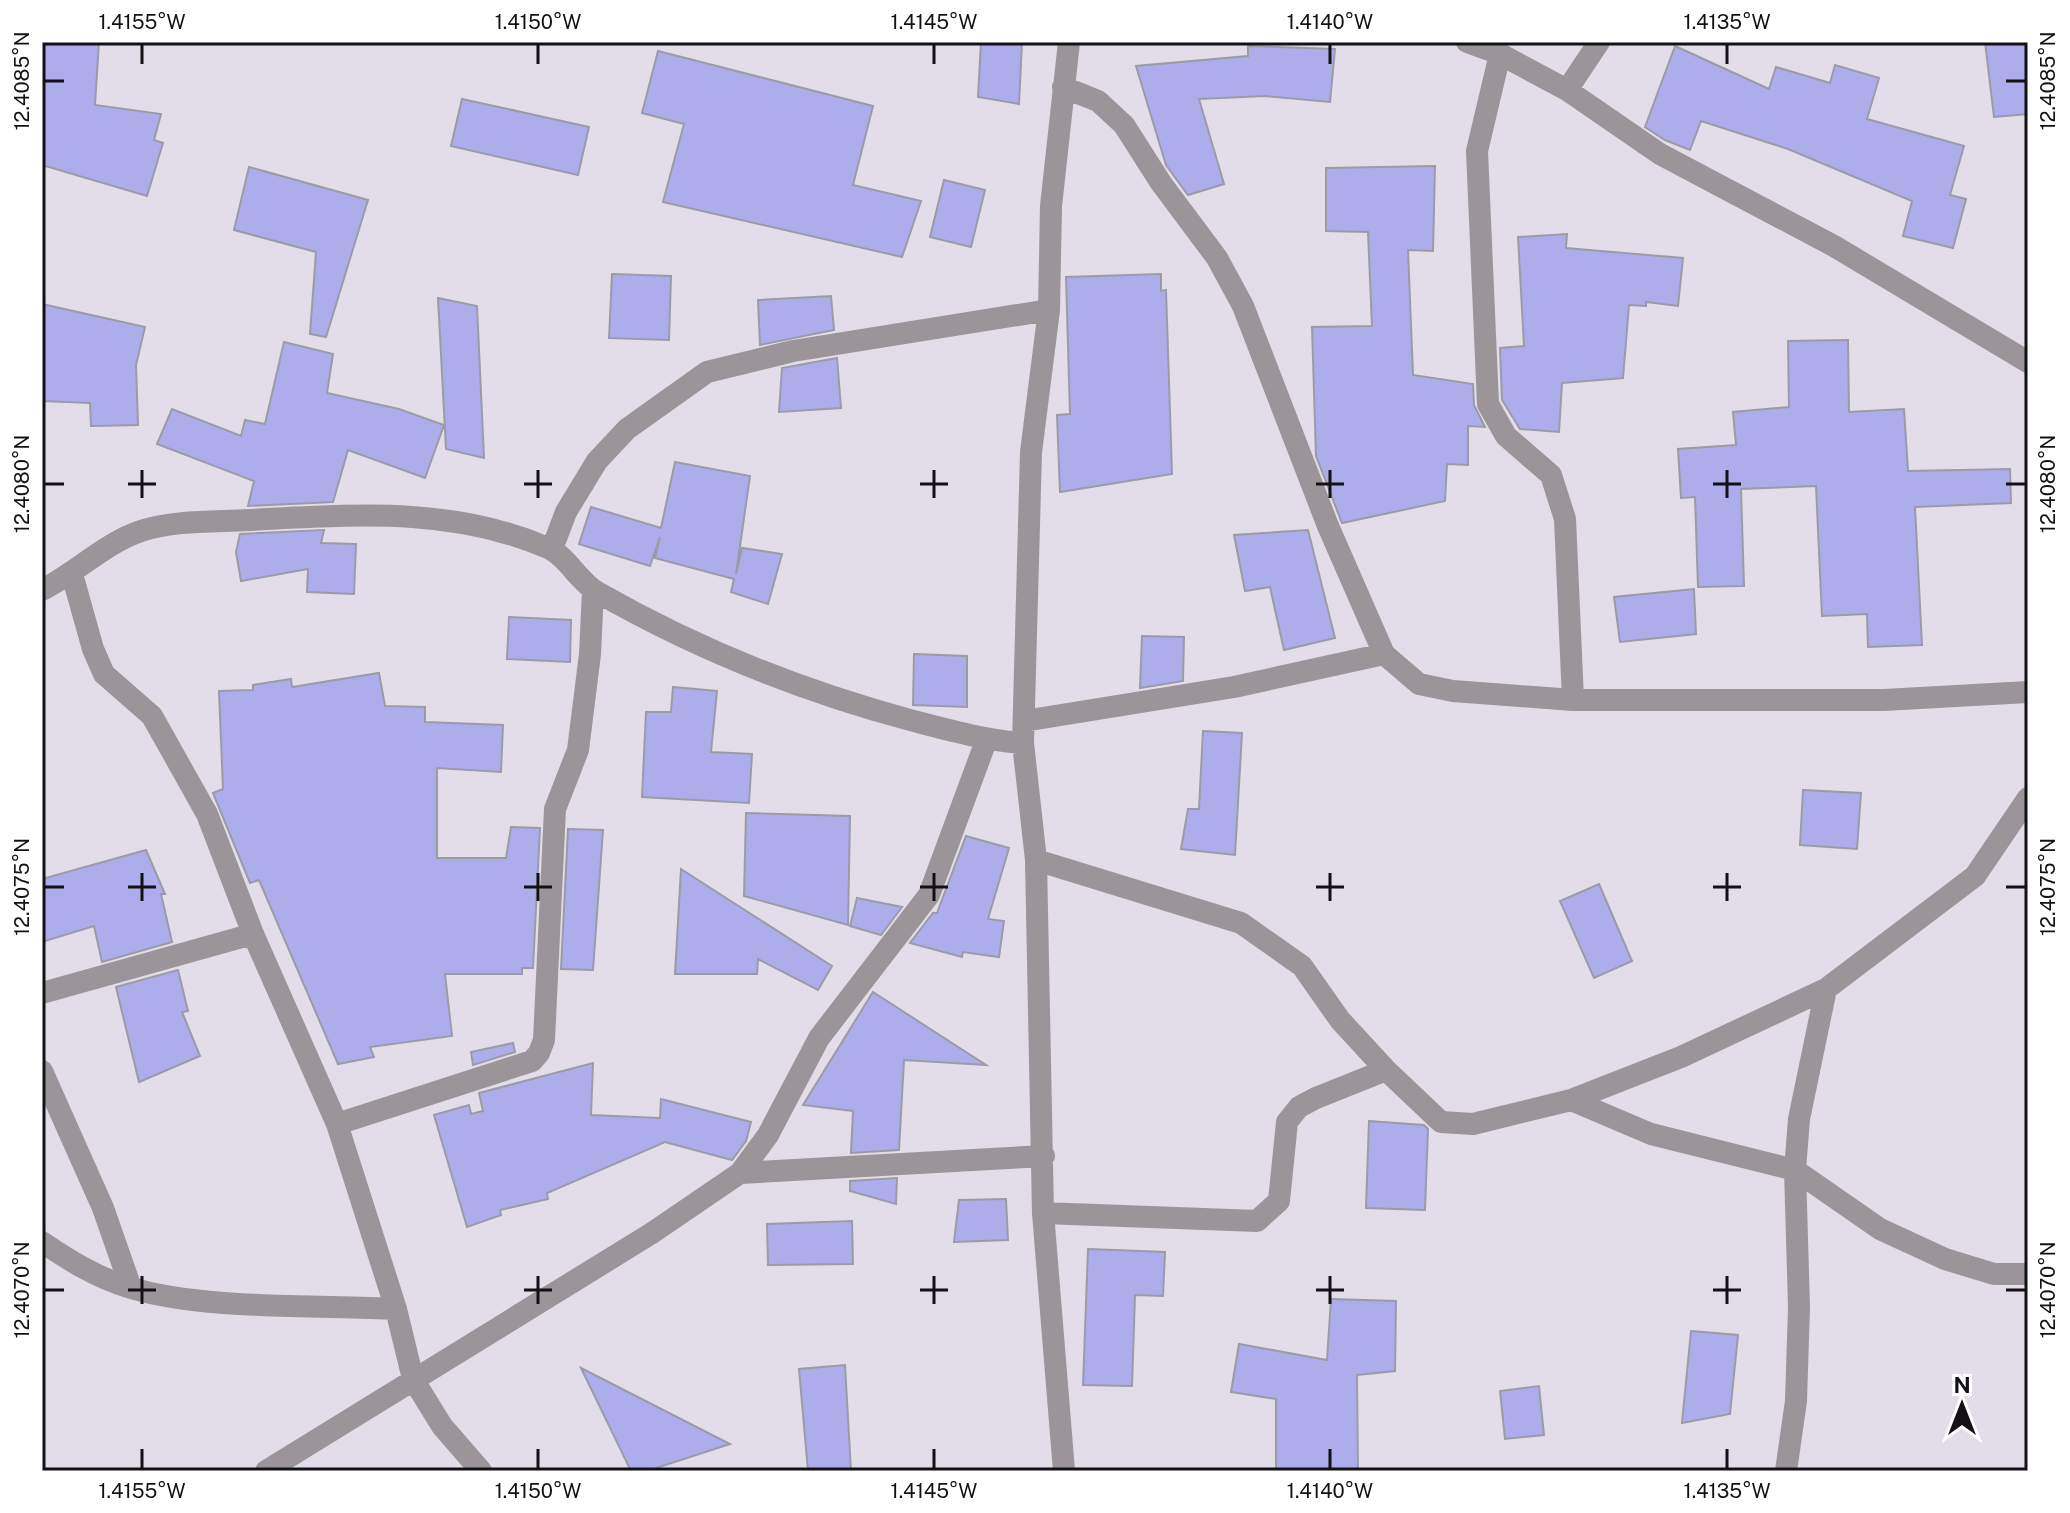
<svg xmlns="http://www.w3.org/2000/svg" width="2070" height="1513" viewBox="0 0 2070 1513" font-family="'Public Sans',sans-serif">
	<style>
		.building { fill: #adadec; stroke: #9b9ba8; stroke-width: 2 }
		.lines { fill: none; stroke-linecap: round; stroke-linejoin: round }
		.minor { stroke: #9b9599; stroke-width: 22 }
		.ticks { fill: none; stroke: #131115; stroke-width: 3 }
		.neatline { fill: none; stroke: #131115; stroke-width: 3 }
		.ticks-label { font-size: 20px; text-anchor: middle; fill: #131115 }
	</style>
	<rect width="100%" height="100%" fill="#e3dce9"/>
	<path class="building" d="M 42,42 L 99,42 L 95,105 L 161,114 L 154,140 L 163,143 L 147,196 L 42,165 Z
		M 981,42 L 1022,42 L 1019,104 L 978,97 Z
		M 1985,42 L 2028,42 L 2028,114 L 1994,117 Z
		M 1248,46 L 1335,49 L 1330,102 L 1265,96 L 1199,99 L 1224,184 L 1188,195 L 1166,165 L 1136,66 L 1248,56 Z
		M 1675,46 L 1769,89 L 1776,67 L 1830,83 L 1835,65 L 1879,78 L 1867,119 L 1964,146 L 1950,195 L 1966,199 L 1953,248 L 1903,236 L 1912,201 L 1788,149 L 1701,121 L 1690,150 L 1665,140 L 1645,127 Z
		M 658,51 L 873,106 L 853,185 L 921,201 L 902,257 L 663,202 L 684,124 L 642,113 Z
		M 462,99 L 589,127 L 578,175 L 451,146 Z
		M 1435,166 L 1433,251 L 1408,250 L 1413,375 L 1473,384 L 1474,405 L 1485,427 L 1468,426 L 1468,465 L 1447,464 L 1445,501 L 1342,523 L 1316,456 L 1312,327 L 1372,326 L 1368,232 L 1326,231 L 1326,168 Z
		M 249,167 L 368,200 L 326,337 L 310,334 L 316,252 L 234,230 Z
		M 944,180 L 985,190 L 971,247 L 930,237 Z
		M 1567,234 L 1566,248 L 1683,258 L 1678,306 L 1646,302 L 1646,306 L 1629,305 L 1623,378 L 1562,383 L 1559,432 L 1520,429 L 1502,400 L 1500,348 L 1524,346 L 1518,237 Z
		M 612,274 L 671,276 L 669,340 L 609,338 Z
		M 1161,274 L 1161,291 L 1166,290 L 1172,474 L 1060,492 L 1057,415 L 1070,414 L 1066,277 Z
		M 831,296 L 834,330 L 760,345 L 758,300 Z
		M 438,298 L 477,306 L 484,458 L 446,449 Z
		M 42,304 L 145,327 L 136,365 L 138,425 L 91,426 L 90,403 L 42,401 Z
		M 1848,340 L 1849,412 L 1904,409 L 1908,471 L 2010,469 L 2011,503 L 1915,507 L 1922,645 L 1868,647 L 1867,614 L 1822,616 L 1816,486 L 1741,489 L 1744,586 L 1698,587 L 1695,497 L 1681,498 L 1678,449 L 1736,445 L 1733,412 L 1789,407 L 1788,341 Z
		M 284,342 L 333,354 L 327,393 L 399,409 L 444,425 L 425,478 L 348,450 L 333,502 L 248,506 L 254,481 L 157,444 L 172,409 L 241,436 L 245,420 L 265,424 Z
		M 837,358 L 841,408 L 779,412 L 782,368 Z
		M 675,462 L 750,476 L 736,574 L 742,548 L 782,554 L 768,604 L 731,592 L 734,579 L 655,558 L 660,537 L 650,566 L 579,544 L 591,507 L 661,528 Z
		M 324,530 L 321,543 L 356,544 L 354,594 L 307,592 L 308,569 L 241,581 L 236,552 L 240,534 Z
		M 1308,530 L 1335,638 L 1284,650 L 1270,587 L 1245,591 L 1234,535 Z
		M 1694,589 L 1696,634 L 1620,642 L 1614,597 Z
		M 509,617 L 571,620 L 570,662 L 507,659 Z
		M 1142,636 L 1184,637 L 1183,681 L 1140,688 Z
		M 914,654 L 967,656 L 967,707 L 913,705 Z
		M 379,673 L 385,706 L 425,707 L 425,722 L 503,725 L 501,772 L 437,768 L 437,858 L 506,858 L 511,827 L 540,828 L 533,968 L 522,968 L 522,974 L 445,974 L 452,1036 L 370,1047 L 374,1057 L 338,1064 L 259,880 L 250,883 L 213,793 L 223,789 L 219,691 L 253,690 L 253,685 L 291,679 L 292,687 Z
		M 673,687 L 717,691 L 711,752 L 752,754 L 749,803 L 642,797 L 646,712 L 671,712 Z
		M 1203,731 L 1242,733 L 1235,855 L 1181,849 L 1188,809 L 1199,809 Z
		M 1803,790 L 1861,793 L 1857,849 L 1800,845 Z
		M 746,813 L 850,816 L 848,925 L 744,896 Z
		M 568,829 L 603,830 L 593,970 L 561,969 Z
		M 966,836 L 1009,848 L 988,919 L 1004,921 L 999,957 L 963,952 L 962,957 L 910,943 L 933,913 L 937,913 Z
		M 146,850 L 165,894 L 161,894 L 172,942 L 102,962 L 94,926 L 42,942 L 42,879 Z
		M 681,869 L 832,966 L 818,990 L 758,959 L 757,974 L 675,974 Z
		M 1599,884 L 1632,961 L 1594,978 L 1560,901 Z
		M 857,898 L 902,907 L 881,935 L 850,926 Z
		M 178,970 L 188,1011 L 182,1012 L 200,1056 L 139,1082 L 116,987 Z
		M 873,992 L 986,1065 L 904,1060 L 899,1150 L 851,1153 L 853,1111 L 803,1105 Z
		M 513,1043 L 515,1052 L 473,1065 L 471,1052 Z
		M 593,1063 L 591,1115 L 660,1118 L 661,1099 L 751,1122 L 746,1141 L 732,1160 L 665,1142 L 547,1193 L 548,1199 L 500,1210 L 501,1215 L 467,1227 L 434,1115 L 469,1105 L 471,1114 L 483,1111 L 479,1093 Z
		M 1369,1121 L 1424,1125 L 1428,1129 L 1425,1210 L 1366,1208 Z
		M 897,1178 L 896,1204 L 850,1191 L 850,1181 Z
		M 1006,1199 L 1008,1240 L 954,1242 L 959,1200 Z
		M 852,1221 L 853,1264 L 768,1265 L 767,1224 Z
		M 1088,1249 L 1165,1252 L 1163,1296 L 1135,1295 L 1132,1386 L 1083,1385 Z
		M 1331,1299 L 1396,1301 L 1395,1371 L 1357,1375 L 1358,1471 L 1276,1471 L 1276,1399 L 1231,1392 L 1239,1344 L 1327,1360 Z
		M 1691,1331 L 1738,1335 L 1730,1414 L 1682,1423 Z
		M 845,1365 L 851,1471 L 808,1471 L 799,1369 Z
		M 581,1368 L 730,1444 L 647,1471 L 631,1471 Z
		M 1539,1386 L 1544,1435 L 1505,1439 L 1500,1391 Z"/>
	<g class="lines">
		<path class="minor" d="M 1467,42 L 1500,54 L 1567,90 L 1660,154 L 1834,246 L 2028,362
			M 1500,54 L 1477,151 L 1488,404 L 1506,436 L 1551,475 L 1565,519 L 1573,700
			M 1063,87 L 1098,101 L 1124,125 L 1161,183 L 1217,258 L 1243,306 L 1328,526 L 1384,654 L 1419,684 L 1453,691 L 1573,700 L 1884,700 L 2028,692
			M 1567,90 L 1599,42
			M 552,549 L 566,512 L 597,461 L 627,429 L 707,372 L 793,351 L 1049,310
			M 72,574 L 93,649 L 104,674 L 152,716 L 207,814 L 253,934 L 337,1124 L 396,1309 L 413,1379 L 442,1426 L 481,1471
			M 42,590 C 76,573 105,543 141,531 C 175,520 214,522 249,520 C 352,515 451,506 548,548 C 567,556 578,581 597,592 C 695,648 802,691 910,720 C 948,730 984,740 1023,743
			M 1024,721 L 1234,687 L 1384,654
			M 1036,860 L 1241,923 L 1302,966 L 1340,1020 L 1386,1070
			M 42,993 L 253,934
			M 42,1071 L 103,1208 L 131,1288
			M 1571,1100 L 1651,1134 L 1795,1170 L 1880,1229 L 1945,1259 L 1994,1274 L 2028,1274
			M 337,1124 L 532,1061 L 539,1053 L 544,1040 L 555,809 L 578,750 L 590,654 L 593,590
			M 740,1173 L 1044,1156
			M 1043,1213 L 1257,1221 L 1279,1201 L 1287,1122 L 1299,1107 L 1316,1098 L 1386,1070 L 1441,1122 L 1473,1124 L 1571,1100 L 1681,1057 L 1826,989 L 1975,876 L 2028,798
			M 42,1242 C 70,1261 96,1277 128,1287 C 200,1310 319,1305 396,1309
			M 266,1471 L 652,1233 L 740,1173 L 768,1135 L 819,1038 L 929,895 L 986,741
			M 1064,1471 L 1043,1213 L 1036,860 L 1023,743 L 1031,452 L 1049,310 L 1051,206 L 1069,42
			M 1786,1471 L 1796,1401 L 1799,1307 L 1795,1170 L 1799,1119 L 1826,989"/>
	</g>
	<path class="ticks" d="M 142,44 L 142,64M 538,44 L 538,64M 934,44 L 934,64M 1330,44 L 1330,64M 1727,44 L 1727,64M 44,81 L 64,81M 2006,81 L 2026,81M 142,470 L 142,498M 538,470 L 538,498M 934,470 L 934,498M 1330,470 L 1330,498M 1727,470 L 1727,498M 44,484 L 64,484M 128,484 L 156,484M 524,484 L 552,484M 920,484 L 948,484M 1316,484 L 1344,484M 1713,484 L 1741,484M 2006,484 L 2026,484M 142,873 L 142,901M 538,873 L 538,901M 934,873 L 934,901M 1330,873 L 1330,901M 1727,873 L 1727,901M 44,887 L 64,887M 128,887 L 156,887M 524,887 L 552,887M 920,887 L 948,887M 1316,887 L 1344,887M 1713,887 L 1741,887M 2006,887 L 2026,887M 142,1276 L 142,1304M 538,1276 L 538,1304M 934,1276 L 934,1304M 1330,1276 L 1330,1304M 1727,1276 L 1727,1304M 44,1290 L 64,1290M 128,1290 L 156,1290M 524,1290 L 552,1290M 920,1290 L 948,1290M 1316,1290 L 1344,1290M 1713,1290 L 1741,1290M 2006,1290 L 2026,1290M 142,1449 L 142,1469M 538,1449 L 538,1469M 934,1449 L 934,1469M 1330,1449 L 1330,1469M 1727,1449 L 1727,1469"/>
	<rect width="2070" height="1513" fill="none" stroke="#ffffff" stroke-width="88"/>
	<g transform="translate(1962 1405)" stroke="#ffffff" stroke-width="6" paint-order="stroke">
	<path d="M0-6L14 30L0 20L-14 30Z" fill="#131115"/>
	<text y="-12" font-size="22" font-weight="bold" text-anchor="middle" fill="#131115">N</text>
	</g>
	<rect x="44" y="44" width="1982" height="1425" class="neatline"/>
	<g class="ticks-label">
		<text x="142" y="29">1.4155°W</text>
		<text x="538" y="29">1.4150°W</text>
		<text x="934" y="29">1.4145°W</text>
		<text x="1330" y="29">1.4140°W</text>
		<text x="1727" y="29">1.4135°W</text>
		<text transform="translate(22 81) rotate(-90)" y="7">12.4085°N</text>
		<text transform="translate(2048 81) rotate(-90)" y="7">12.4085°N</text>
		<text transform="translate(22 484) rotate(-90)" y="7">12.4080°N</text>
		<text transform="translate(2048 484) rotate(-90)" y="7">12.4080°N</text>
		<text transform="translate(22 887) rotate(-90)" y="7">12.4075°N</text>
		<text transform="translate(2048 887) rotate(-90)" y="7">12.4075°N</text>
		<text transform="translate(22 1290) rotate(-90)" y="7">12.4070°N</text>
		<text transform="translate(2048 1290) rotate(-90)" y="7">12.4070°N</text>
		<text x="142" y="1498">1.4155°W</text>
		<text x="538" y="1498">1.4150°W</text>
		<text x="934" y="1498">1.4145°W</text>
		<text x="1330" y="1498">1.4140°W</text>
		<text x="1727" y="1498">1.4135°W</text>
	</g>
</svg>
